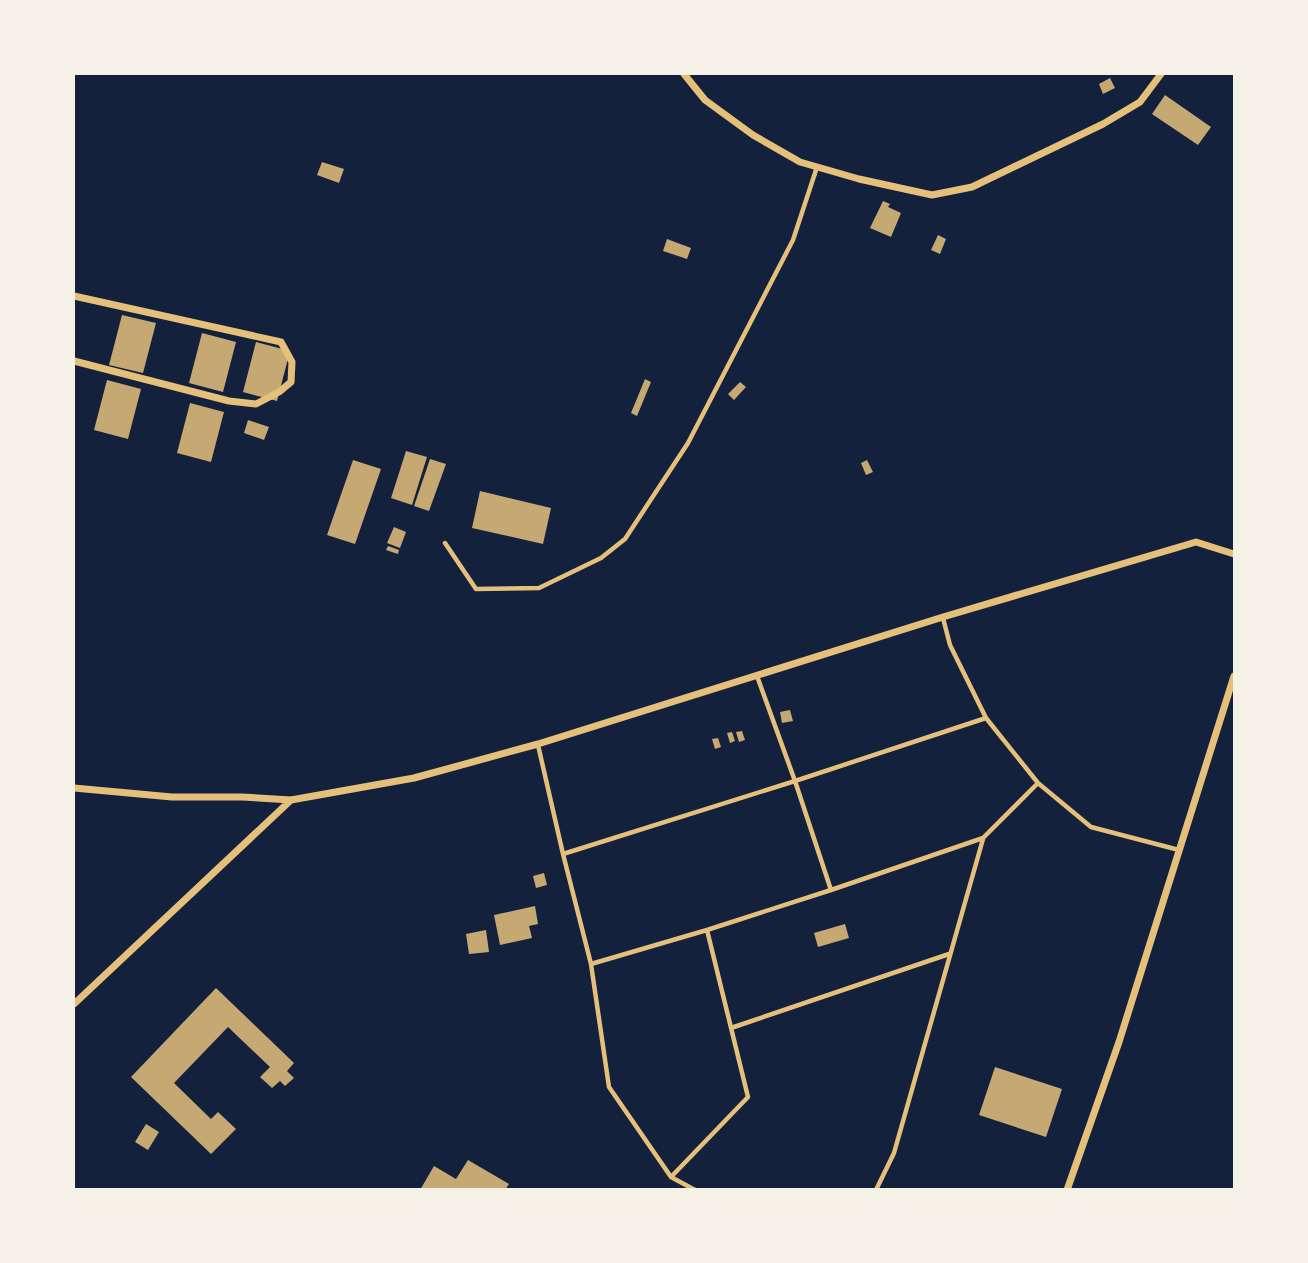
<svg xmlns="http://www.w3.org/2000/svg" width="1308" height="1263" viewBox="0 0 1308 1263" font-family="Barlow,sans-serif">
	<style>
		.building { fill: #c6a872 }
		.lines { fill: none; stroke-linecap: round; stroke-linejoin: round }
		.service { stroke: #e5c07b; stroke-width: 4.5 }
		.minor { stroke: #e5c07b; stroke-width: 7 }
	</style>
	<rect width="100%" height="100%" fill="#14213d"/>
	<path class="building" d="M 1110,78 L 1115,88 L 1103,94 L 1099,84 Z
		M 1165,95 L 1211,127 L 1198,145 L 1152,114 Z
		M 322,162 L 344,169 L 339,183 L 317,175 Z
		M 883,201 L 890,204 L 888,207 L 901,213 L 891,237 L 870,228 Z
		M 938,235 L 946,239 L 940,254 L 931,250 Z
		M 667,239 L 691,248 L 687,259 L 663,251 Z
		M 122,315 L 156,323 L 143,373 L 109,365 Z
		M 202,333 L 236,342 L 223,392 L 189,383 Z
		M 256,342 L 290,351 L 277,401 L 243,392 Z
		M 645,379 L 651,382 L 637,416 L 631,413 Z
		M 107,380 L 141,389 L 128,439 L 94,430 Z
		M 740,382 L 746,387 L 734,400 L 728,394 Z
		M 190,403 L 224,412 L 211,462 L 177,453 Z
		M 248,420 L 269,427 L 264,440 L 244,433 Z
		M 406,451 L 427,457 L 412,505 L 391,498 Z
		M 430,459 L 446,464 L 429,511 L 414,506 Z
		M 353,460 L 381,469 L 355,544 L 327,535 Z
		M 867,460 L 873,472 L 866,475 L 861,463 Z
		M 480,491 L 551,508 L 543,544 L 472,528 Z
		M 394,527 L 406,532 L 400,548 L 387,543 Z
		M 388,546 L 399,550 L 398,554 L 386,550 Z
		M 790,710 L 793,721 L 782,723 L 780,712 Z
		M 742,731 L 745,740 L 739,742 L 736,732 Z
		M 732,732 L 735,741 L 730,743 L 727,733 Z
		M 718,738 L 721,747 L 715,749 L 712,739 Z
		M 544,873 L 547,885 L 536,888 L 533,876 Z
		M 535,906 L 538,924 L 529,926 L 532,938 L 500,945 L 494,915 Z
		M 845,924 L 849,938 L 818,947 L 814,933 Z
		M 486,930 L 489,952 L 469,954 L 466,934 Z
		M 216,988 L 294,1063 L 287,1071 L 294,1078 L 285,1086 L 280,1081 L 272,1088 L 260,1077 L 270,1067 L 228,1027 L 174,1083 L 211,1119 L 218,1112 L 236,1129 L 211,1154 L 131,1077 Z
		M 995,1067 L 1062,1089 L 1046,1137 L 979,1115 Z
		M 146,1124 L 159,1132 L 148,1150 L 135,1142 Z
		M 468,1160 L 509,1184 L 505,1190 L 420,1190 L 434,1166 L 456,1179 Z"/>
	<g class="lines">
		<path class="service" d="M 445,543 L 476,589 L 539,588 L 601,558 L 625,539 L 688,443 L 793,240 L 817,167
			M 943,618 L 950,645 L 986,718 L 1038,783 L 1091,827 L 1179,850
			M 757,676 L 795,781 L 831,890
			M 538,745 L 563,854 L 591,964 L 609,1087 L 671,1177 L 695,1190
			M 563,854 L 795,781 L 986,718
			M 591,964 L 707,930 L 831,890 L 983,838 L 1038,783
			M 731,1028 L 949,954
			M 671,1177 L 748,1097 L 707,930
			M 876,1190 L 894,1153 L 983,839"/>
		<path class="minor" d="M 684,74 L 705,100 L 753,135 L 800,162 L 859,179 L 932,195 L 972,187 L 1103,124 L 1140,102 L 1161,74
			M 74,296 L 281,342 L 292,362 L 291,382 L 279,392 L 256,404 L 229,401 L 74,361
			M 74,788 L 172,797 L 242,797 L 291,800 L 414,778 L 538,744 L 943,617 L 1196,542 L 1234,554
			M 74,1004 L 291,800
			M 1067,1190 L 1119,1042 L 1234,676"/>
	</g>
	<rect width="1308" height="1263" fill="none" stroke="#f6f1e7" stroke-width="150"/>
</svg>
